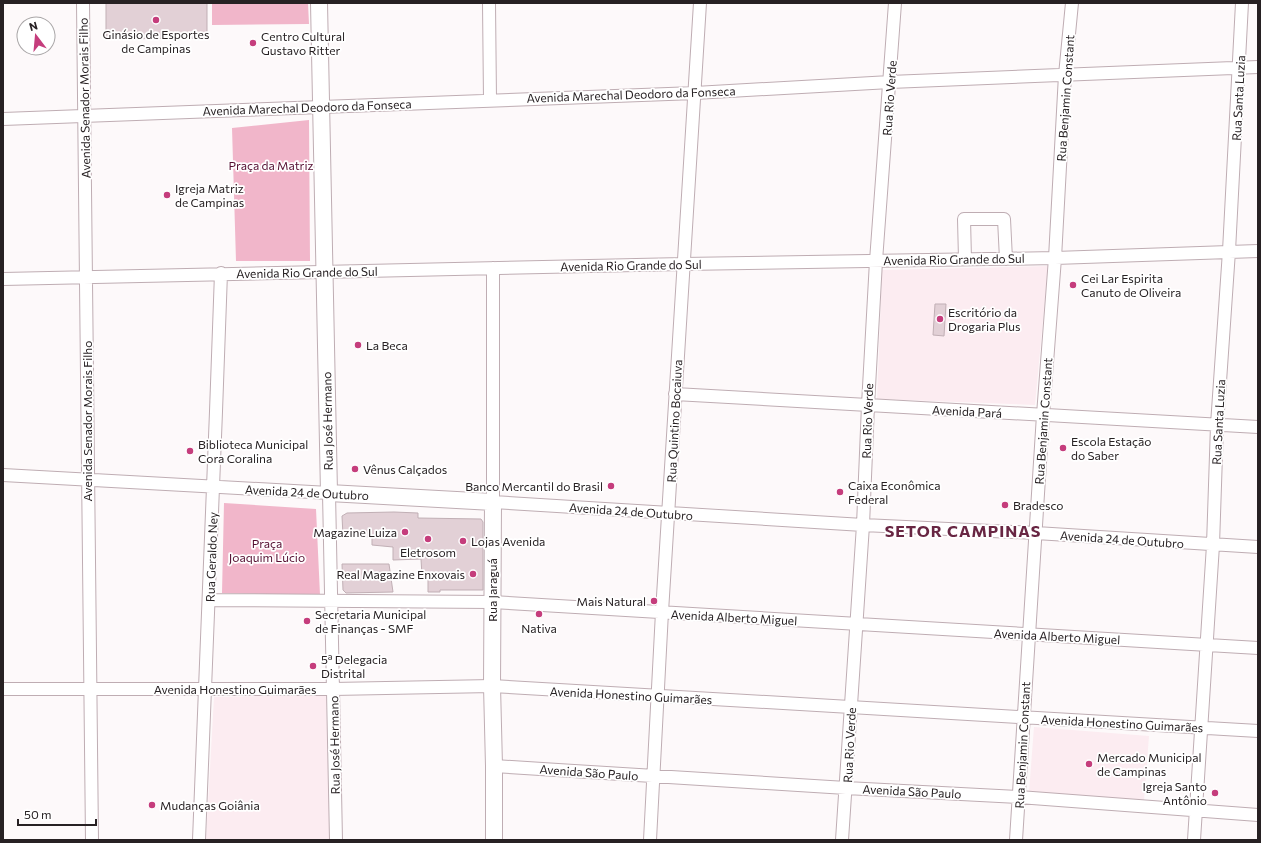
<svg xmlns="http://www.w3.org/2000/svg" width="1261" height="843" viewBox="0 0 1261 843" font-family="Commissioner,sans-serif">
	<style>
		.built { fill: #fcecf1 }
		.green { fill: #f1b6ca }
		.building { fill: #e2d0d6; stroke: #c1afb5 }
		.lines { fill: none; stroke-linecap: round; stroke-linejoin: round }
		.minor-casing { stroke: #bfadb3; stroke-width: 14 }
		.major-casing { stroke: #bfadb3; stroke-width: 18 }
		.minor { stroke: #fff; stroke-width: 12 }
		.major { stroke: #fff; stroke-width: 16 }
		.poi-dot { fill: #c53d7c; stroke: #fff; stroke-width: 1.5 }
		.labels { text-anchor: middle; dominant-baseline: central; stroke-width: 3.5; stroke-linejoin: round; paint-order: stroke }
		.poi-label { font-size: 12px; fill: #272123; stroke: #fff; text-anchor: start }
		.street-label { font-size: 12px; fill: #272123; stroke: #fff }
		.park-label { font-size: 12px; fill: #550e31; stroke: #fff }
		.district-label { font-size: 16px; font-weight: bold; letter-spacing: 1px; fill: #682643; stroke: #fff }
	</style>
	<rect width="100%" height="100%" fill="#fdf9fa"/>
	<path class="built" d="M 1048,266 L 1035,405 L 877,399 L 882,270 Z
		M 326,695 L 330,840 L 206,840 L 214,697 Z
		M 1034,727 L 1149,736 L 1144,801 L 1029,792 Z"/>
	<path class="green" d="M 212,3 L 308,3 L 309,24 L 212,25 Z
		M 309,120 L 310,261 L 236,261 L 232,128 Z
		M 224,503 L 316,509 L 320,595 L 222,593 Z"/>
	<path class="building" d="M 106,3 L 207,3 L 207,38 L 106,39 Z
		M 935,304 L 946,304 L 944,336 L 933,335 Z
		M 394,512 L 418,513 L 418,518 L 481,519 L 483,522 L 483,590 L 440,590 L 440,592 L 428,592 L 428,576 L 422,576 L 421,559 L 393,560 L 393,547 L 372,545 L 372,537 L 343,536 L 342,516 L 347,513 Z
		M 342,564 L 389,564 L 393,592 L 346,593 L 343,590 Z"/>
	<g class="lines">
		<defs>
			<path id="minor" d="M 83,3 L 92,840
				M 489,3 L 490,100
				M 3,119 L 695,93 L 890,82 L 1258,67
				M 965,259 L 964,219 L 1004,219 L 1006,259
				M 493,268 L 493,502 L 863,525 L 1036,533 L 1258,547
				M 3,279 L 683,264 L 1055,258 L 1258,251
				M 675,394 L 1258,427
				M 3,475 L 329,493 L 336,840
				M 209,600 L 492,602 L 1258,648
				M 3,689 L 333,689 L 492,686 L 1258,731
				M 494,766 L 846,788 L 1019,797 L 1258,815
				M 199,840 C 208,651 214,462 221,273
				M 650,840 L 662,612 L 700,3
				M 842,840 L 863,525 L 868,405 L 876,261 L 895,3
				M 1016,840 L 1043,415 L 1055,258 L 1065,75 L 1072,3
				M 1194,840 L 1213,545 L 1217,425 L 1229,251 L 1242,3"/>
			<path id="major" d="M 319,3 L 329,493 L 493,502 L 492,686 L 494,766 L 494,840"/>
		</defs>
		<use href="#minor" class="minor-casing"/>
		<use href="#major" class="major-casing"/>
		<use href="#minor" class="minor"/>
		<use href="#major" class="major"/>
	</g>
	<g class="poi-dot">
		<circle cx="156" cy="20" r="4"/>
		<circle cx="253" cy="43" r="4"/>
		<circle cx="167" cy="195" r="4"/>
		<circle cx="1073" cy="285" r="4"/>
		<circle cx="940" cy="319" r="4"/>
		<circle cx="358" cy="345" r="4"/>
		<circle cx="1063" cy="448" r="4"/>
		<circle cx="190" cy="451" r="4"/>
		<circle cx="355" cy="469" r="4"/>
		<circle cx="611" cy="486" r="4"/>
		<circle cx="840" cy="492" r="4"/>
		<circle cx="1005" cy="505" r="4"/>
		<circle cx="405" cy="532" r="4"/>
		<circle cx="428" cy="539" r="4"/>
		<circle cx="463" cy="541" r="4"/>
		<circle cx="473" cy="574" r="4"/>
		<circle cx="654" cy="601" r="4"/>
		<circle cx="539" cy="614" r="4"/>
		<circle cx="307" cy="621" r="4"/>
		<circle cx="313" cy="666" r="4"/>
		<circle cx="1089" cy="764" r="4"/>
		<circle cx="1215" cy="793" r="4"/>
		<circle cx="152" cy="805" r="4"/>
	</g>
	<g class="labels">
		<g class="poi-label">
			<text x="156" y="34" text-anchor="middle">Ginásio de Esportes<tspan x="156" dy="14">de Campinas</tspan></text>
			<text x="261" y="36">Centro Cultural<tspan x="261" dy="14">Gustavo Ritter</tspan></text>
			<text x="175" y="188">Igreja Matriz<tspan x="175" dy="14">de Campinas</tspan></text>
			<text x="1081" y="278">Cei Lar Espirita<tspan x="1081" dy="14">Canuto de Oliveira</tspan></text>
			<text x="948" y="312">Escritório da<tspan x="948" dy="14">Drogaria Plus</tspan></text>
			<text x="366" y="345">La Beca</text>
			<text x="1071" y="441">Escola Estação<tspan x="1071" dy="14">do Saber</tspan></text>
			<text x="198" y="444">Biblioteca Municipal<tspan x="198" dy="14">Cora Coralina</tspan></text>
			<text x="363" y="469">Vênus Calçados</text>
			<text x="848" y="485">Caixa Econômica<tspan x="848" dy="14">Federal</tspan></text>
			<text x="603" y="486" text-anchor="end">Banco Mercantil do Brasil</text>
			<text x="1013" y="505">Bradesco</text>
			<text x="397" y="532" text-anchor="end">Magazine Luiza</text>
			<text x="471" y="541">Lojas Avenida</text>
			<text x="428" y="552" text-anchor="middle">Eletrosom</text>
			<text x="465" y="574" text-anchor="end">Real Magazine Enxovais</text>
			<text x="646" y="601" text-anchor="end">Mais Natural</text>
			<text x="315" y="614">Secretaria Municipal<tspan x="315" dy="14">de Finanças - SMF</tspan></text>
			<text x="539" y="628" text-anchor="middle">Nativa</text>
			<text x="321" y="659">5ª Delegacia<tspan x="321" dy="14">Distrital</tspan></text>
			<text x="1097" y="757">Mercado Municipal<tspan x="1097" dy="14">de Campinas</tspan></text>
			<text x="1207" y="786" text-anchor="end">Igreja Santo<tspan x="1207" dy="14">Antônio</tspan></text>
			<text x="160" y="805">Mudanças Goiânia</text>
		</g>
		<g class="street-label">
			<text transform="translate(631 94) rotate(-2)">Avenida Marechal Deodoro da Fonseca</text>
			<text transform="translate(84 98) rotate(-91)">Avenida Senador Morais Filho</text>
			<text transform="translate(889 98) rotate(-86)">Rua Rio Verde</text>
			<text transform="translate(1065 98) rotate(-86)">Rua Benjamin Constant</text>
			<text transform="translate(1238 98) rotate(-87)">Rua Santa Luzia</text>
			<text transform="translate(307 107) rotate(-2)">Avenida Marechal Deodoro da Fonseca</text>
			<text transform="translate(954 259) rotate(-1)">Avenida Rio Grande do Sul</text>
			<text transform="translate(631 265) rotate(-1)">Avenida Rio Grande do Sul</text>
			<text transform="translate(307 272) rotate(-1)">Avenida Rio Grande do Sul</text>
			<text transform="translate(967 411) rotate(3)">Avenida Pará</text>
			<text transform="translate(87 421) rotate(-90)">Avenida Senador Morais Filho</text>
			<text transform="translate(327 421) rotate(-91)">Rua José Hermano</text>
			<text transform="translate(674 421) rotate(-87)">Rua Quintino Bocaiuva</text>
			<text transform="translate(867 421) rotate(-88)">Rua Rio Verde</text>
			<text transform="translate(1043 421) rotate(-86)">Rua Benjamin Constant</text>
			<text transform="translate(1218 422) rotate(-87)">Rua Santa Luzia</text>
			<text transform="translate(307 492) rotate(3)">Avenida 24 de Outubro</text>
			<text transform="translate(631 511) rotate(4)">Avenida 24 de Outubro</text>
			<text transform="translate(1122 539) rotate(4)">Avenida 24 de Outubro</text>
			<text transform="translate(211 557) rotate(-88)">Rua Geraldo Ney</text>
			<text transform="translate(492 590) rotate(-90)">Rua Jaraguá</text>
			<text transform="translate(734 617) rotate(3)">Avenida Alberto Miguel</text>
			<text transform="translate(1057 636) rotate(3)">Avenida Alberto Miguel</text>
			<text x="235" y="689">Avenida Honestino Guimarães</text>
			<text transform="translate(631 695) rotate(3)">Avenida Honestino Guimarães</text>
			<text transform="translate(1122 723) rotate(3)">Avenida Honestino Guimarães</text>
			<text transform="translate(334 745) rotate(-91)">Rua José Hermano</text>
			<text transform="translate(849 745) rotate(-87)">Rua Rio Verde</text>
			<text transform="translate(1022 745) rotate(-87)">Rua Benjamin Constant</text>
			<text transform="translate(589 772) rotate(4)">Avenida São Paulo</text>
			<text transform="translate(912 791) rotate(3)">Avenida São Paulo</text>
		</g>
		<g class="park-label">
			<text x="271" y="165">Praça da Matriz</text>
			<text x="267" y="543">Praça<tspan x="267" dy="14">Joaquim Lúcio</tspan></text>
		</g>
		<g class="district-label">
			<text x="963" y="530">SETOR CAMPINAS</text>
		</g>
	</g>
	<rect width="1261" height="843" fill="none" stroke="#272123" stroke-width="8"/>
	<g transform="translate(36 36) rotate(344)"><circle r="19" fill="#ffffff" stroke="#a9a6a7"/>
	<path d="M0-3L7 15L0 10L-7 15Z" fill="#c53d7c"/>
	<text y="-6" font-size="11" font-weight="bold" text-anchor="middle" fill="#272123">N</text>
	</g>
	<path d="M18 819v6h78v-6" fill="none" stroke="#272123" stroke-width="2"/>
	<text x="24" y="819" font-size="12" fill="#272123" stroke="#ffffff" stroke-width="3" paint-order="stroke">50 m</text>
</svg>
